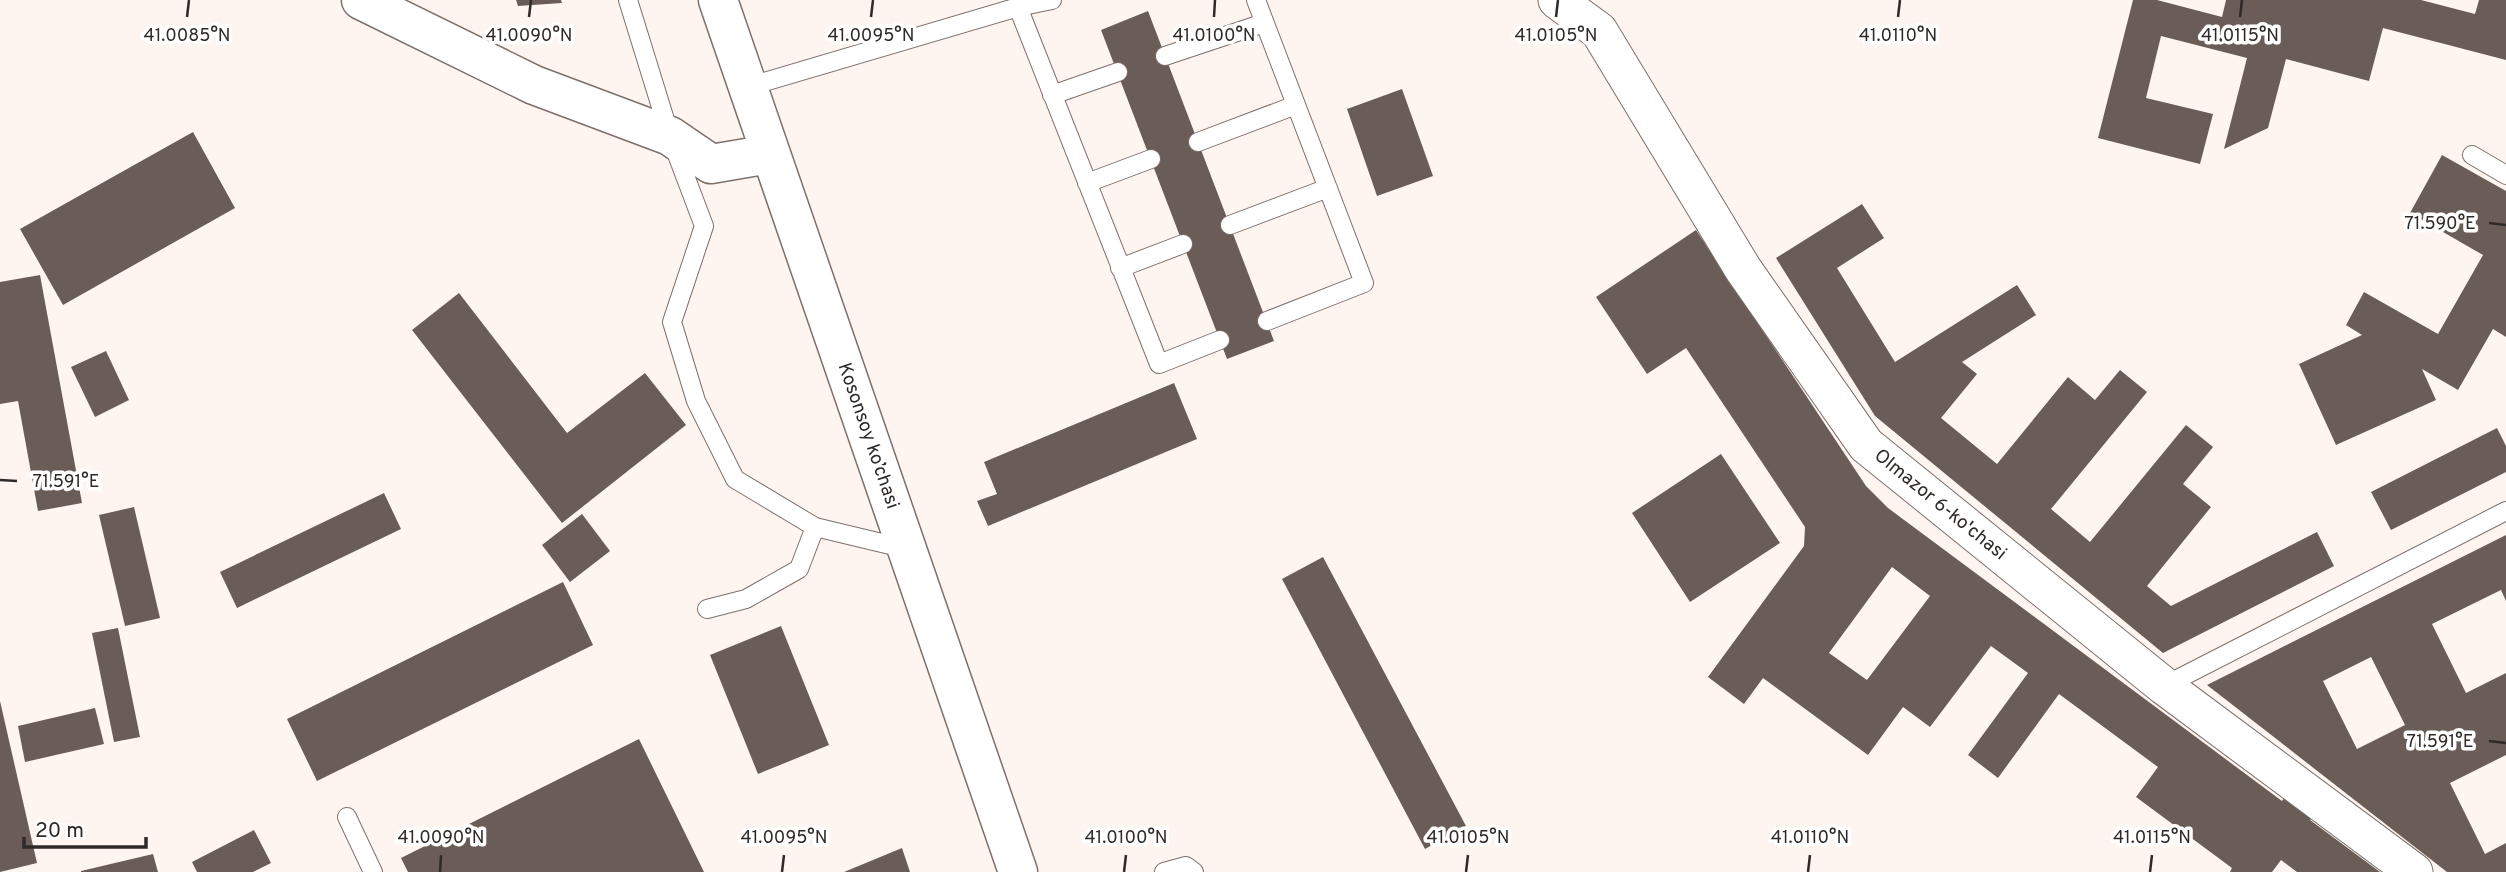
<svg xmlns="http://www.w3.org/2000/svg" width="2506" height="872" viewBox="0 0 2506 872" font-family="Overpass,sans-serif">
	<style>
		.building { fill: #6a5d58; fill-rule: evenodd }
		.lines { fill: none; stroke-linecap: round; stroke-linejoin: round }
		.lane-casing { stroke: #7d706b; stroke-width: 20 }
		.street-casing { stroke: #7d706b; stroke-width: 39 }
		.secondary-casing { stroke: #7d706b; stroke-width: 41 }
		.lane { stroke: #fff; stroke-width: 18 }
		.street { stroke: #fff; stroke-width: 37 }
		.secondary { stroke: #fff; stroke-width: 38 }
		.ticks { fill: none; stroke: #2f2a28; stroke-width: 2.5 }
		.labels { text-anchor: middle; dominant-baseline: central; stroke-width: 7; stroke-linejoin: round; paint-order: stroke }
		.street-label { font-size: 19px; fill: #2f2a28; stroke: #fff }
		.ticks-label { font-size: 18px; text-anchor: middle; fill: #2f2a28; stroke: #fff; stroke-width: 7; stroke-linejoin: round; paint-order: stroke }
	</style>
	<rect width="100%" height="100%" fill="#fef5f1"/>
	<path class="building" d="M 516,0 L 561,0 L 562,3 L 518,6 Z
		M 2133,0 L 2157,0 L 2222,17 L 2226,0 L 2421,0 L 2475,14 L 2479,0 L 2506,0 L 2506,60 L 2383,28 L 2369,81 L 2286,59 L 2268,128 L 2224,149 L 2247,58 L 2161,36 L 2146,98 L 2213,114 L 2200,164 L 2098,138 Z
		M 1148,11 L 1274,341 L 1227,359 L 1101,30 Z
		M 1402,89 L 1433,176 L 1377,196 L 1347,109 Z
		M 193,132 L 235,208 L 63,305 L 20,229 Z
		M 2442,155 L 2506,191 L 2506,337 L 2493,329 L 2458,390 L 2422,369 L 2436,400 L 2336,445 L 2299,364 L 2362,335 L 2346,325 L 2364,292 L 2438,334 L 2483,255 L 2410,213 Z
		M 1862,204 L 1884,238 L 1837,268 L 1895,362 L 2017,285 L 2036,315 L 1962,362 L 1977,374 L 1941,418 L 1997,464 L 2068,377 L 2095,400 L 2120,370 L 2147,392 L 2051,509 L 2090,542 L 2186,425 L 2213,447 L 2183,484 L 2211,507 L 2147,586 L 2171,606 L 2317,532 L 2334,566 L 2163,653 L 1875,416 L 1776,258 Z
		M 1696,230 L 1866,486 L 1888,508 L 2282,801 L 2289,791 L 2317,811 L 2310,820 L 2380,872 L 2297,872 L 2281,860 L 2272,872 L 2230,872 L 2232,868 L 2136,797 L 2158,767 L 2059,694 L 1998,778 L 1968,755 L 2028,673 L 1991,646 L 1930,727 L 1903,707 L 1868,755 L 1763,678 L 1744,704 L 1708,677 L 1804,546 L 1805,527 L 1686,348 L 1647,374 L 1596,297 ZM 1892,567 L 1930,596 L 1867,680 L 1829,653 Z
		M 40,275 L 82,503 L 38,511 L 18,401 L 0,404 L 0,282 Z
		M 459,293 L 567,433 L 645,373 L 686,425 L 562,523 L 412,330 Z
		M 106,351 L 129,400 L 95,417 L 71,367 Z
		M 1174,383 L 1197,439 L 988,526 L 977,501 L 997,494 L 984,462 Z
		M 2497,428 L 2506,446 L 2506,472 L 2391,530 L 2371,492 Z
		M 1721,454 L 1780,543 L 1690,602 L 1632,513 Z
		M 384,493 L 401,529 L 237,608 L 220,572 Z
		M 134,507 L 160,618 L 125,626 L 99,515 Z
		M 582,514 L 610,551 L 570,582 L 542,545 Z
		M 2506,535 L 2506,601 L 2501,590 L 2432,624 L 2466,693 L 2506,673 L 2506,755 L 2450,783 L 2485,854 L 2506,843 L 2506,872 L 2447,872 L 2207,685 ZM 2371,657 L 2405,725 L 2357,749 L 2323,681 Z
		M 1323,557 L 1466,826 L 1425,849 L 1282,579 Z
		M 563,582 L 593,645 L 317,781 L 287,719 Z
		M 781,626 L 829,745 L 758,774 L 710,655 Z
		M 118,628 L 140,737 L 114,742 L 92,633 Z
		M 0,701 L 37,863 L 0,872 Z
		M 95,708 L 104,744 L 25,762 L 18,726 Z
		M 639,739 L 704,872 L 408,872 L 401,858 Z
		M 254,830 L 271,863 L 253,872 L 197,872 L 192,862 Z
		M 902,848 L 910,872 L 844,872 Z
		M 153,854 L 158,872 L 81,872 L 81,871 Z"/>
	<g class="lines">
		<defs>
			<path id="lane" d="M 628,0 L 670,136 L 704,226 L 672,322 L 696,401 L 735,479 L 815,527 L 907,549
				M 1256,0 L 1364,283 L 1267,321
				M 1018,7 L 1052,0
				M 1165,56 L 1264,23
				M 747,87 L 1018,7 L 1159,364 L 1220,340
				M 1052,95 L 1118,72
				M 1198,142 L 1296,105
				M 2472,155 L 2506,175
				M 1087,183 L 1151,159
				M 1230,225 L 1328,188
				M 1120,268 L 1183,244
				M 707,609 L 746,599 L 799,569 L 815,527
				M 2164,686 L 2506,511
				M 347,817 L 373,872
				M 1164,872 L 1186,866 L 1194,872"/>
			<path id="street" d="M 1557,0 L 1599,31 L 1743,269 L 1866,445 L 2164,686 L 2414,872"/>
			<path id="secondary" d="M 361,0 L 534,85 L 670,136 L 711,164 L 770,154
				M 718,0 L 1018,872"/>
		</defs>
		<use href="#lane" class="lane-casing"/>
		<use href="#street" class="street-casing"/>
		<use href="#secondary" class="secondary-casing"/>
		<use href="#lane" class="lane"/>
		<use href="#street" class="street"/>
		<use href="#secondary" class="secondary"/>
	</g>
	<path class="ticks" d="M 187,17 L 189,0M 529,17 L 531,0M 871,17 L 873,0M 1214,17 L 1215,0M 1556,17 L 1558,0M 1898,17 L 1900,0M 2240,17 L 2242,0M 2489,223 L 2506,225M 0,480 L 17,481M 2489,741 L 2506,743M 440,872 L 441,855M 782,872 L 784,855M 1124,872 L 1126,855M 1466,872 L 1468,855M 1808,872 L 1810,855M 2150,872 L 2152,855"/>
	<g class="labels">
		<g class="street-label">
			<text transform="translate(868 436) rotate(71)">Kosonsoy ko’chasi</text>
			<text transform="translate(1940 505) rotate(39)">Olmazor 6-ko'chasi</text>
		</g>
	</g>
	<g class="ticks-label">
		<text x="187" y="41">41.0085°N</text>
		<text x="529" y="41">41.0090°N</text>
		<text x="871" y="41">41.0095°N</text>
		<text x="1214" y="41">41.0100°N</text>
		<text x="1556" y="41">41.0105°N</text>
		<text x="1898" y="41">41.0110°N</text>
		<text x="2240" y="41">41.0115°N</text>
		<text x="2440" y="229">71.590°E</text>
		<text x="66" y="487">71.591°E</text>
		<text x="2440" y="747">71.591°E</text>
		<text x="441" y="843">41.0090°N</text>
		<text x="784" y="843">41.0095°N</text>
		<text x="1126" y="843">41.0100°N</text>
		<text x="1468" y="843">41.0105°N</text>
		<text x="1810" y="843">41.0110°N</text>
		<text x="2152" y="843">41.0115°N</text>
	</g>
	<path d="M24 837v10h122v-10" fill="none" stroke="#2f2a28" stroke-width="3.5"/>
	<text x="35" y="837" font-size="21" fill="#2f2a28" stroke="#ffffff" stroke-width="5" paint-order="stroke">20 m</text>
</svg>
